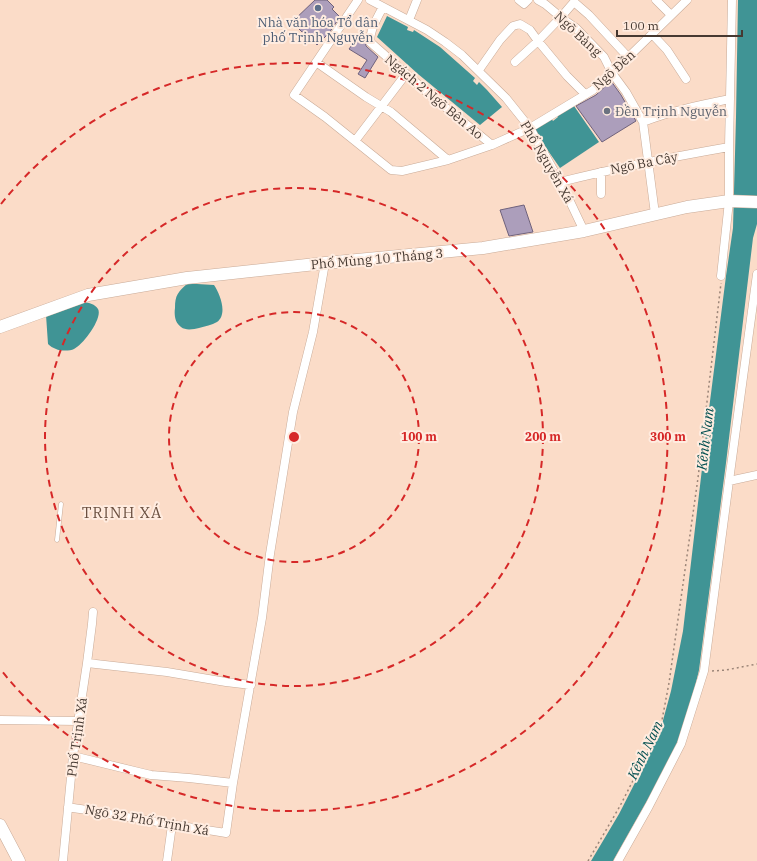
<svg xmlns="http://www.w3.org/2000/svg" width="757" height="861" viewBox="0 0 757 861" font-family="'IBM Plex Serif',serif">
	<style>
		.water { fill: #409495 }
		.building { fill: #ac9ebb; stroke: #6f627c }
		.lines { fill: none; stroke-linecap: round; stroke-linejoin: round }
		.service-casing { stroke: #c9ab98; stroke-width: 5 }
		.minor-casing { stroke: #c9ab98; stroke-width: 9 }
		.secondary-casing { stroke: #c9ab98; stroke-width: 13 }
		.path { stroke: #9b8578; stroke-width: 1.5; stroke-dasharray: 2 3; stroke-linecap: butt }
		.service { stroke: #fff; stroke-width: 4 }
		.minor { stroke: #fff; stroke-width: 8 }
		.secondary { stroke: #fff; stroke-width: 12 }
		.ring { fill: none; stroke: #d62828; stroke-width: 2; stroke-dasharray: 7 5 }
		.service-dot { fill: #5c6f8a; stroke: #ffece0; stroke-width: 1.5 }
		.worship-dot { fill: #6b7280; stroke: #ffece0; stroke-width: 1.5 }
		.labels { text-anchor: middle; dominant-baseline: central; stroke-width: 4; stroke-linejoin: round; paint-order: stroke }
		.service-label { font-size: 13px; fill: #4e5e75; stroke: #ffece0 }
		.street-label { font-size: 13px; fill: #463931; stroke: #ffece0 }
		.worship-label { font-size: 13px; fill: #5b616d; stroke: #ffece0; text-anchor: start }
		.water-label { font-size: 14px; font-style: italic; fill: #004e4f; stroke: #ffece0 }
		.quarter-label { font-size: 15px; letter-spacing: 1px; fill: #6b5040; stroke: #ffece0 }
		.centre { fill: #d62828; stroke: #ffece0; stroke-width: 2 }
		.ring-label { font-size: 12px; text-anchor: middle; font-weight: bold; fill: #d62828; stroke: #ffece0; stroke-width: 4; stroke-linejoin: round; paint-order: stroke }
	</style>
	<rect width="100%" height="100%" fill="#fbdcc8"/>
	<path class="water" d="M 738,0 L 757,0 L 757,224 L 753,238 L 726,463 L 699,670 L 695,687 L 678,742 L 669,762 L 613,861 L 591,861 L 619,814 L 640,773 L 654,743 L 662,724 L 671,691 L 683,631 L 709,409 L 726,276 L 733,228 L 736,117 Z
		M 387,16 L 408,27 L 407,30 L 413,32 L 414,30 L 440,47 L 475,78 L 473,81 L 477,85 L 479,82 L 487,90 L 502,107 L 480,125 L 418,74 L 377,37 Z
		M 574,106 L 599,142 L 560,168 L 535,132 L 536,129 L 551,118 L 553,121 L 558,117 L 557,115 Z
		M 187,284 L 197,284 L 214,285 C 220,294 228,314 217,322 C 212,325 205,326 199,328 C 194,329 186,331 181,327 C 175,323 174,315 175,308 C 175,295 178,292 187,284 Z
		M 84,302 C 89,303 95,304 98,309 C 103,318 83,345 74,349 C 70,351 60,351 56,349 C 53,348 50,346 48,344 L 46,315 Z"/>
	<path class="building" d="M 315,0 L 327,0 L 334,7 L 332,9 L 340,17 L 329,33 L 317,45 L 304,31 L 302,32 L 292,22 Z
		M 358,37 L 365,41 L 366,46 L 378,57 L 365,78 L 358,74 L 367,60 L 349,49 Z
		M 611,81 L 621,95 L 636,121 L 602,142 L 576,106 L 596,95 Z
		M 524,205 L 533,232 L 509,236 L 500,210 Z"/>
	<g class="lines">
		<defs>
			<path id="service" d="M 57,540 L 61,504"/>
			<path id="minor" d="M 358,0 L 294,95 L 325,117 L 391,170 L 402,171 L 448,160 L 492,145 L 530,128 L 593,90 L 612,73 L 687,0
				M 370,0 L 427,30 L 445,42 L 462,55 L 506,98 L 530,128 L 565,191 L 584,231
				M 519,0 L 524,4 L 528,0
				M 538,0 L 545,4 L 563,19 L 576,28 L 604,57 L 612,73 L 626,92 L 643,122
				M 656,0 L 671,15
				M 383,7 C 377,18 370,30 370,42 L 429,94 L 492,145
				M 409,20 L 417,0
				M 652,34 L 667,50 L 686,79
				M 316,62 L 366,97 L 391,112 L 448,160
				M 515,62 L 538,41 L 567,76 L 585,94
				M 479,70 L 500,40 L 513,26 L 520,24 L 530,30 L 538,41 L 561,17 L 574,2 L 589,15 L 628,57
				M 355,141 L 406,74
				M 601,172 L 601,194
				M 560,182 C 616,168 672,157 729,147
				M 655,214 L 643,122 C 671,111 700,105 730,99
				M 721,276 L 729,201 L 729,147 L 732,0
				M 729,481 L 757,475
				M 87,663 L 167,672 L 226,682 L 251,685
				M 0,720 L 78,721
				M 73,756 L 151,775 L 189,778 L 233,783
				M 68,807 C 121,816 173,825 226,833 L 233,783 L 262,618 L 270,554 L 293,412 L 313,332 L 325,263
				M 63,861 L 73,756 L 87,663 L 92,624 L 93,612
				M 167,861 L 172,825
				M 618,861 L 649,806 L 681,744 L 704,671 L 729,481 L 757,274"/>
			<path id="secondary" d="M 0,327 L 88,295 L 187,278 L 325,263 L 483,248 L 584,231 L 687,207 L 729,201 L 757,202
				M 0,825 L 19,861"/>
		</defs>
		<use href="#service" class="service-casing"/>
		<use href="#minor" class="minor-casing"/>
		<use href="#secondary" class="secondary-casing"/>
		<path class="path" d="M 712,671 L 726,670 L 757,664
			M 588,861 L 620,806 L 643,761 L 662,720 L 669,683 L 698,478 L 721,283"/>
		<use href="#service" class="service"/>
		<use href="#minor" class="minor"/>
		<use href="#secondary" class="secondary"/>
	</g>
	<g class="ring">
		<circle cx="294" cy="437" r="125"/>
		<circle cx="294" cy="437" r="249"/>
		<path d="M1 204A374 374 0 1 1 1 670"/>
	</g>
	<circle class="service-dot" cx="318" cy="8" r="4"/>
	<circle class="worship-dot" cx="607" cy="111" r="4"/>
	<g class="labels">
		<g class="service-label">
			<text x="318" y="22">Nhà văn hóa Tổ dân<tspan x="318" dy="15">phố Trịnh Nguyễn</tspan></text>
		</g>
		<g class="street-label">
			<text transform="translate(578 34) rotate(43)">Ngõ Bàng</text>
			<text transform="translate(614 70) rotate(-42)">Ngõ Đền</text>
			<text transform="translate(434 97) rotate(40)">Ngách 2 Ngõ Bên Ao</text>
			<text transform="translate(547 162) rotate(60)">Phố Nguyễn Xá</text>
			<text transform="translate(644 163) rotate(-11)">Ngõ Ba Cây</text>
			<text transform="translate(377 259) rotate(-5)">Phố Mùng 10 Tháng 3</text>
			<text transform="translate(77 737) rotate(-82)">Phố Trịnh Xá</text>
			<text transform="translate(147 820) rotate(10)">Ngõ 32 Phố Trịnh Xá</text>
		</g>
		<g class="worship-label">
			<text x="615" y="111">Đền Trịnh Nguyễn</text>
		</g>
		<g class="water-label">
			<text transform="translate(705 439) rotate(-83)">Kênh Nam</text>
			<text transform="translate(645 750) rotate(-64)">Kênh Nam</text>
		</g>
		<g class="quarter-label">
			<text x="122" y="512">TRỊNH XÁ</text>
		</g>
	</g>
	<circle cx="294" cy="437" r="6" class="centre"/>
	<g class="ring-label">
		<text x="419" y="441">100 m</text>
		<text x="543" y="441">200 m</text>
		<text x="668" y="441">300 m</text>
	</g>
	<path d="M617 30v6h125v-6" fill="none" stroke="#463931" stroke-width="2"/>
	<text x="623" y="30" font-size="12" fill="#463931" stroke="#ffece0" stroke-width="3" paint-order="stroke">100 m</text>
</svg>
